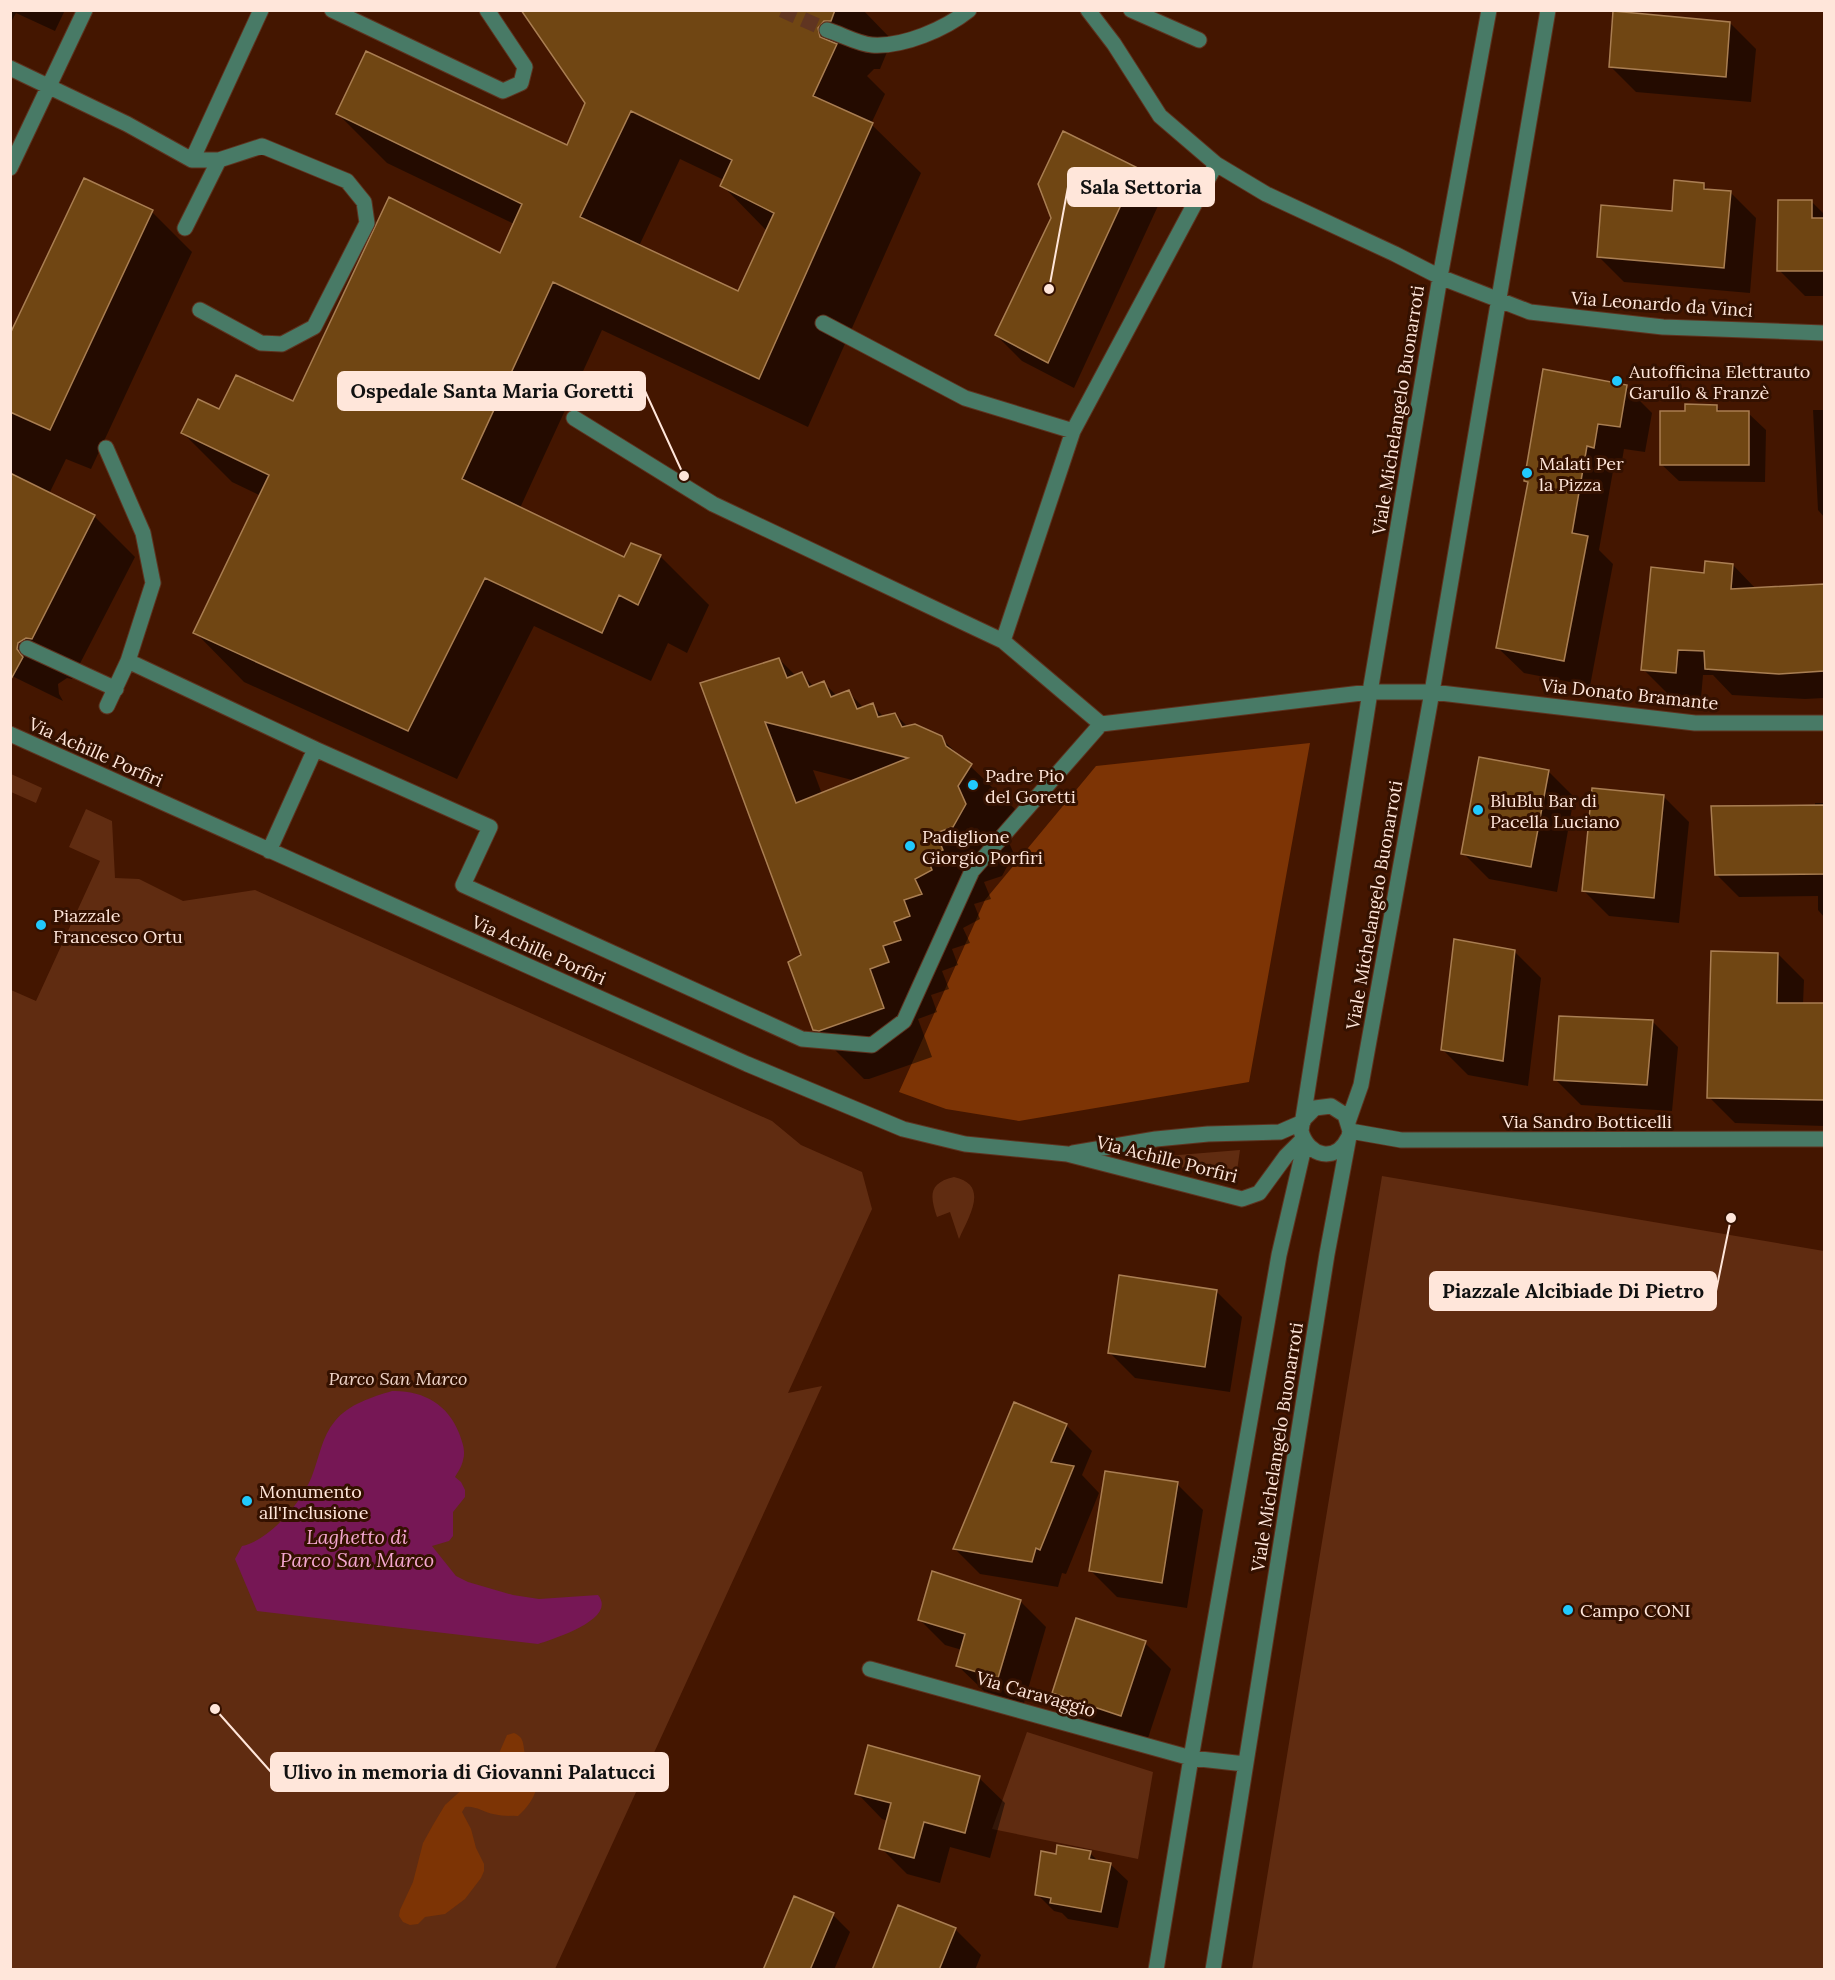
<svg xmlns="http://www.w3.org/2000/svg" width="1835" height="1980" viewBox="0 0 1835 1980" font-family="Lora,serif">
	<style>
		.green { fill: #602c11 }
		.forest { fill: #7d3405 }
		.water { fill: #761755 }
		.shadow { fill: #0007; fill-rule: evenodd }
		.building { fill: #704613; stroke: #a97e52; stroke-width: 1.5; fill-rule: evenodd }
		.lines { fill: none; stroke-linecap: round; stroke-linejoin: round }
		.minor-tunnel { stroke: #603521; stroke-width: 15; stroke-dasharray: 15 8; stroke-linecap: butt }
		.minor-casing { stroke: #5e331f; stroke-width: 17 }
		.minor { stroke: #487a66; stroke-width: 15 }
		.poi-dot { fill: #21c9fd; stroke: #341100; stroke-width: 2 }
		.labels { text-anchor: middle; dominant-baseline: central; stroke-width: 6; stroke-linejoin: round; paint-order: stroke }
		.street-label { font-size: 18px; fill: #ffe6da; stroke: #341100 }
		.poi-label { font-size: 18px; fill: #ffe6da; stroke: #341100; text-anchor: start }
		.park-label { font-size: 18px; font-style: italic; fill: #efd4c8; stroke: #341100 }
		.water-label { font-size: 20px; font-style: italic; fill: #f4a7d0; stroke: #341100 }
		.leader { fill: none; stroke: #ffe6da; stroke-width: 2 }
		.callout-dot { fill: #ffe6da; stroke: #341100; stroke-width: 2 }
		.callout { fill: #ffe6da; stroke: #ffe6da; stroke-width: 2 }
		.callout-label { font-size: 20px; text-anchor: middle; font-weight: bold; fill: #111 }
	</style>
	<rect width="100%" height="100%" fill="#441600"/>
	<path class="green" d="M 11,774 L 42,788 L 36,803 L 11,792 Z
		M 86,809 L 112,821 L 115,878 L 139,879 L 183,901 L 255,890 L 772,1121 L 801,1145 L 862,1172 L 872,1209 L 788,1393 L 822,1386 L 555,1969 L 11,1970 L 11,990 L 36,1001 L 100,861 L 69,847 Z
		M 1240,1150 L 1236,1178 L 1157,1163 L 1154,1157 Z
		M 1382,1176 L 1824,1251 L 1824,1969 L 1252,1969 Z
		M 954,1177 C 990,1185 969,1216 959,1239 L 950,1212 L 937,1217 C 930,1196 928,1183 954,1177 Z
		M 1027,1732 L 1153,1772 L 1138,1859 L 992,1829 Z"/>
	<path class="forest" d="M 1310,743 L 1249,1082 L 1019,1121 L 946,1109 L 899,1092 L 985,900 L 1096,766 Z
		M 514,1733 C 526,1738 522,1746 526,1757 C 528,1763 533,1768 535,1774 C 541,1790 530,1805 518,1816 C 510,1816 501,1816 493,1814 C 484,1812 474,1805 465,1807 L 462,1812 L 471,1829 L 476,1848 L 484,1864 L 484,1871 L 481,1878 L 465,1899 L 445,1914 L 425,1917 L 418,1924 L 410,1925 L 403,1922 L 399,1916 L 400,1910 L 413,1882 L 423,1843 L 433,1825 L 445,1805 L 497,1758 L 507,1735 Z"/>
	<path class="water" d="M 392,1391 C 422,1390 448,1404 459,1433 C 462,1441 466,1451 463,1460 C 462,1466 458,1472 455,1477 L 461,1482 L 465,1490 L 465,1497 L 453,1512 L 453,1536 L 449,1541 L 432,1546 L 456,1576 L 468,1582 L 513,1595 L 539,1599 L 598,1595 C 618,1619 553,1639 538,1644 L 257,1611 L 235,1559 L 242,1546 C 270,1540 302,1502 312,1476 C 319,1458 322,1436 335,1421 C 349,1404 372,1397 392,1391 Z"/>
	<path class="shadow" d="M 10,10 L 65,10 L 55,31 L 16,13 L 11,22 Z
		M 523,10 L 863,10 L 892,40 L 880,69 L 874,69 L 867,76 L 885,94 L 871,124 L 921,173 L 808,427 L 602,330 L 520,508 L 625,559 L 660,556 L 709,605 L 687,653 L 668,643 L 651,681 L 534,626 L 457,779 L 244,682 L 195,632 L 261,496 L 232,482 L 183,433 L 220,411 L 294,403 L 501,255 L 514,224 L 387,163 L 338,114 L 568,147 L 587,103 ZM 680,159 L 724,180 L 722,185 L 767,231 L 739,293 L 639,246 Z
		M 1730,23 L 1756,49 L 1751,102 L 1636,92 L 1610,66 Z
		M 1137,169 L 1163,195 L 1074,388 L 1022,361 L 996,335 Z
		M 1703,185 L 1709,191 L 1730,192 L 1756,218 L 1750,293 L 1624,282 L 1598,256 L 1673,212 Z
		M 1812,202 L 1824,214 L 1824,296 L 1805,296 L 1779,270 Z
		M 152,212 L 192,252 L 91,469 L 66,459 L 49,494 L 94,516 L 135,557 L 72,679 L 67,678 L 58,684 L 59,694 L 63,701 L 10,675 L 10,338 Z
		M 1626,387 L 1652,413 L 1645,452 L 1624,449 L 1620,473 L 1613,471 L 1599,550 L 1613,564 L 1590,686 L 1524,673 L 1498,648 L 1529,484 L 1525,481 Z
		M 1716,406 L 1722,413 L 1748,413 L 1766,430 L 1765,482 L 1679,481 L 1661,464 L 1686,412 Z
		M 1813,410 L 1824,410 L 1824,517 L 1818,510 Z
		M 1733,565 L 1756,589 L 1824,585 L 1824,698 L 1805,699 L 1732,695 L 1713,675 L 1703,675 L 1701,698 L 1669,695 L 1643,669 L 1705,575 Z
		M 779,659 L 796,676 L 802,674 L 814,687 L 824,683 L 837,696 L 848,692 L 864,708 L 872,705 L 884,717 L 895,714 L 908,727 L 941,738 L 1020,814 L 1006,836 L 1014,854 L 1002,876 L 984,882 L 991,899 L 974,904 L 980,919 L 963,928 L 970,943 L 952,949 L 958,965 L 942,971 L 949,989 L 931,995 L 937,1012 L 918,1019 L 932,1057 L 869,1079 L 864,1079 L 814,1029 L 803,956 L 702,684 ZM 813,770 L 856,781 L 822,794 Z
		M 1548,771 L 1574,797 L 1557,892 L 1489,879 L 1463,853 Z
		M 1663,796 L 1689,822 L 1679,923 L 1609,916 L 1583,890 Z
		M 1815,803 L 1824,803 L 1824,917 L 1818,910 L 1818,896 L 1739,897 L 1716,874 L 1815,806 Z
		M 1515,952 L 1541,978 L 1528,1086 L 1468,1075 L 1442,1049 Z
		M 1778,954 L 1804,980 L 1803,1004 L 1824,1004 L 1824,1126 L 1735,1123 L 1709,1097 Z
		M 1652,1021 L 1678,1047 L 1672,1111 L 1581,1105 L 1555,1079 Z
		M 1216,1291 L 1242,1317 L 1230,1392 L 1135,1378 L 1109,1352 Z
		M 1066,1425 L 1092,1451 L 1082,1475 L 1099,1493 L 1066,1574 L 1062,1573 L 1058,1587 L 980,1574 L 955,1549 Z
		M 1177,1484 L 1203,1510 L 1187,1608 L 1117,1597 L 1091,1571 Z
		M 1020,1601 L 1046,1627 L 1024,1703 L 984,1691 L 958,1666 L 962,1650 L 945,1645 L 919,1619 Z
		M 1145,1643 L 1171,1669 L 1147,1741 L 1079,1718 L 1053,1692 Z
		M 979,1778 L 1005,1803 L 990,1858 L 950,1847 L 940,1883 L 907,1874 L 881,1848 L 888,1821 L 882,1819 L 857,1793 Z
		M 1090,1853 L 1099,1862 L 1110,1864 L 1128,1881 L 1118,1928 L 1068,1919 L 1062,1913 L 1054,1911 L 1037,1894 L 1057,1856 Z
		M 833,1915 L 850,1932 L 834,1970 L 765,1970 Z
		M 955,1929 L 981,1955 L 975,1970 L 874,1970 Z"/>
	<path class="building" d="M 521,10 L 835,10 L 831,21 L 824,21 L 818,28 L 820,37 L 837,44 L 813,96 L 873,123 L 759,379 L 553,282 L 462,479 L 624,557 L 631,543 L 661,555 L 638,605 L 619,595 L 602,633 L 485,578 L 408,731 L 193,633 L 269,475 L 181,433 L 198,399 L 219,409 L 236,375 L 293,401 L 389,197 L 500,253 L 522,204 L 336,114 L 366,51 L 567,145 L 585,103 ZM 631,111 L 732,160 L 720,186 L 774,213 L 738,291 L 580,217 Z
		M 1613,11 L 1730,22 L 1726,77 L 1609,67 Z
		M 1063,131 L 1138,168 L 1048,363 L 995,335 L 1051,218 L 1038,184 Z
		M 84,178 L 153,210 L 50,430 L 10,412 L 10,334 Z
		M 1674,180 L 1704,183 L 1704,189 L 1731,191 L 1724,268 L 1597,257 L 1601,205 L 1672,211 Z
		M 1778,200 L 1812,200 L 1812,218 L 1824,218 L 1824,271 L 1777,271 Z
		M 1543,369 L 1627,385 L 1620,427 L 1598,424 L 1594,448 L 1587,446 L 1572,533 L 1588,536 L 1564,661 L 1496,648 L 1528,482 L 1524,481 Z
		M 1685,404 L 1717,405 L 1717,411 L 1749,411 L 1749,465 L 1660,465 L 1660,411 L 1685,411 Z
		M 10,473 L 95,515 L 32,639 L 26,638 L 18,643 L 17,649 L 23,657 L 10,681 Z
		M 1705,561 L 1733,564 L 1731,589 L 1824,584 L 1824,671 L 1779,674 L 1705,669 L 1704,651 L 1678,650 L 1676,673 L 1641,670 L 1651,567 L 1704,573 Z
		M 779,658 L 787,678 L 802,672 L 809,687 L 824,681 L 831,697 L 849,690 L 857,709 L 873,703 L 878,717 L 895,713 L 902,727 L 915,724 L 942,736 L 946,746 L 972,764 L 958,786 L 966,804 L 953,827 L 936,833 L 943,850 L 926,855 L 932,870 L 915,879 L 922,894 L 904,900 L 910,916 L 894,922 L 901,940 L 883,946 L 889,962 L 870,969 L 884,1008 L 819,1031 L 813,1030 L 788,962 L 801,955 L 700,683 ZM 765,722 L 908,758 L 796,803 Z
		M 1479,757 L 1549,770 L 1531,867 L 1461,854 Z
		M 1592,788 L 1664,795 L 1654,898 L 1582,891 Z
		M 1824,805 L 1824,874 L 1715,875 L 1711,806 Z
		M 1454,939 L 1515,950 L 1503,1061 L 1441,1050 Z
		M 1711,951 L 1778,953 L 1777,1003 L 1824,1003 L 1824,1100 L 1707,1098 Z
		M 1559,1016 L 1653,1020 L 1647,1085 L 1554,1080 Z
		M 1119,1275 L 1217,1290 L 1205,1367 L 1108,1353 Z
		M 1014,1402 L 1067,1424 L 1051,1462 L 1074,1466 L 1040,1550 L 1036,1548 L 1032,1562 L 953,1549 Z
		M 1105,1471 L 1178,1482 L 1162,1583 L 1089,1571 Z
		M 932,1571 L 1021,1600 L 998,1678 L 956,1666 L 965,1634 L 918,1620 Z
		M 1076,1618 L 1146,1641 L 1121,1716 L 1052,1693 Z
		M 868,1745 L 980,1776 L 965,1833 L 924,1822 L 914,1858 L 879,1849 L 891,1803 L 855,1794 Z
		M 1057,1845 L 1091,1851 L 1089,1859 L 1111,1863 L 1101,1912 L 1050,1903 L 1051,1898 L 1035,1895 L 1041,1851 L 1056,1854 Z
		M 794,1896 L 834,1913 L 810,1970 L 763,1970 Z
		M 898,1905 L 956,1928 L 939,1970 L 872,1970 Z"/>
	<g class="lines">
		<path class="minor-tunnel" d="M 782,10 L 827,30"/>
		<defs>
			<path id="minor" d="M 332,10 L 503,91 L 521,83 L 525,67 L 487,10
				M 1088,10 L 1114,44 L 1160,116 L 1216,164 L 1266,194 L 1395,254 L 1440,277 L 1530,312 L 1663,327 L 1824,333
				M 1131,10 L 1199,40
				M 827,30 C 841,34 858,44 872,45 C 904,47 945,29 969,10
				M 10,68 L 127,124 L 192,160 L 261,10
				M 192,160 L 219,160 L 262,146 L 347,181 L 364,202 L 367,223 L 314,327 L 282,344 L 261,343 L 200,310
				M 10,168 L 85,10
				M 185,228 L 219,160
				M 823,323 L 965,398 L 1073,431
				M 574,418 L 713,504 L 1003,641
				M 106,448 L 143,533 L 153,583 L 128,661 L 107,706
				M 27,648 L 116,689
				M 128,661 L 315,749
				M 1101,724 L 1003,641 L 1073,431 L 1216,164
				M 10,734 L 747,1064 L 903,1129 L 965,1144 L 1067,1154 L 1242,1199 L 1259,1193 L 1286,1156 L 1303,1139
				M 269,851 L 315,749 L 490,827 L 463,885 L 802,1039 L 872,1045 L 904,1021 L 972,871 L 1101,724 L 1370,692 L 1432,692 L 1695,723 L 1824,723
				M 1348,1122 L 1361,1085 L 1432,692 L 1548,10
				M 1350,1131 L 1401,1140 L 1824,1139
				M 1348,1138 C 1336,1163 1308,1157 1301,1131 L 1370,692 L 1440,277 L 1489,10
				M 1073,1153 L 1156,1139 L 1208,1134 L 1280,1132 L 1303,1122
				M 870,1669 L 1191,1758 L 1245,1764
				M 1156,1970 L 1191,1758 L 1279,1255 L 1305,1143
				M 1213,1970 L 1327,1254 L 1350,1131 L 1345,1115 L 1331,1106 L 1315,1108 L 1304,1119"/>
		</defs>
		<use href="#minor" class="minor-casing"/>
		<use href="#minor" class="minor"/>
	</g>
	<g class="poi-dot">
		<circle cx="1617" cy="381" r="6"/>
		<circle cx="1527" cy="473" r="6"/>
		<circle cx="973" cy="785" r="6"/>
		<circle cx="1478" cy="810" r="6"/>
		<circle cx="910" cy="846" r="6"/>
		<circle cx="41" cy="925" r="6"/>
		<circle cx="247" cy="1501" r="6"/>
		<circle cx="1568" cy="1610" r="6"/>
	</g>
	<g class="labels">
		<g class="street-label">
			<text transform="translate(1662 304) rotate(4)">Via Leonardo da Vinci</text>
			<text transform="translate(1398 410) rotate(-81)">Viale Michelangelo Buonarroti</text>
			<text transform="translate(1630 694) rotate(6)">Via Donato Bramante</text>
			<text transform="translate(96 752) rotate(24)">Via Achille Porfiri</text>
			<text transform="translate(1374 905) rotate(-80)">Viale Michelangelo Buonarroti</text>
			<text transform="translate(539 950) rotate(24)">Via Achille Porfiri</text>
			<text x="1587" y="1121">Via Sandro Botticelli</text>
			<text transform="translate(1167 1159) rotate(14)">Via Achille Porfiri</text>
			<text transform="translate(1277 1447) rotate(-81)">Viale Michelangelo Buonarroti</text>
			<text transform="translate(1036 1694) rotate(16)">Via Caravaggio</text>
		</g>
		<g class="poi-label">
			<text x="1629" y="371">Autofficina Elettrauto<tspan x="1629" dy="21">Garullo &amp; Franzè</tspan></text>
			<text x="1539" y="463">Malati Per<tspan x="1539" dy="21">la Pizza</tspan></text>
			<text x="985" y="775">Padre Pio<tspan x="985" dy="21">del Goretti</tspan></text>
			<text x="1490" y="800">BluBlu Bar di<tspan x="1490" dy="21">Pacella Luciano</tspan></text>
			<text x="922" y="836">Padiglione<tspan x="922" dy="21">Giorgio Porfiri</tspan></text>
			<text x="53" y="915">Piazzale<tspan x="53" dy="21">Francesco Ortu</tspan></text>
			<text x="259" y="1491">Monumento<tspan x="259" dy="21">all'Inclusione</tspan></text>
			<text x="1580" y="1610">Campo CONI</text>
		</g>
		<g class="park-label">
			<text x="398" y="1378">Parco San Marco</text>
		</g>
		<g class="water-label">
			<text x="357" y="1536">Laghetto di<tspan x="357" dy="23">Parco San Marco</tspan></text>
		</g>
	</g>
	<path class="leader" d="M1049 289L1068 187M684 476L645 391M1731 1218L1716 1291M215 1709L271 1772"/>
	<g class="callout-dot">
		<circle cx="1049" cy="289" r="6"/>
		<circle cx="684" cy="476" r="6"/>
		<circle cx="1731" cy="1218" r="6"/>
		<circle cx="215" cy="1709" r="6"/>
	</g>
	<g class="callout">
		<rect x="1068" y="168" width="146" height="38" rx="6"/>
		<rect x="338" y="372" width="307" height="38" rx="6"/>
		<rect x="1430" y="1272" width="286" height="38" rx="6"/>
		<rect x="271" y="1753" width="397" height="38" rx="6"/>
	</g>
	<g class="callout-label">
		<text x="1141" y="194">Sala Settoria</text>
		<text x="492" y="398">Ospedale Santa Maria Goretti</text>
		<text x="1573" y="1298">Piazzale Alcibiade Di Pietro</text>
		<text x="469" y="1779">Ulivo in memoria di Giovanni Palatucci</text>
	</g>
	<rect width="1835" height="1980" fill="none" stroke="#ffe6da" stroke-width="24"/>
</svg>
